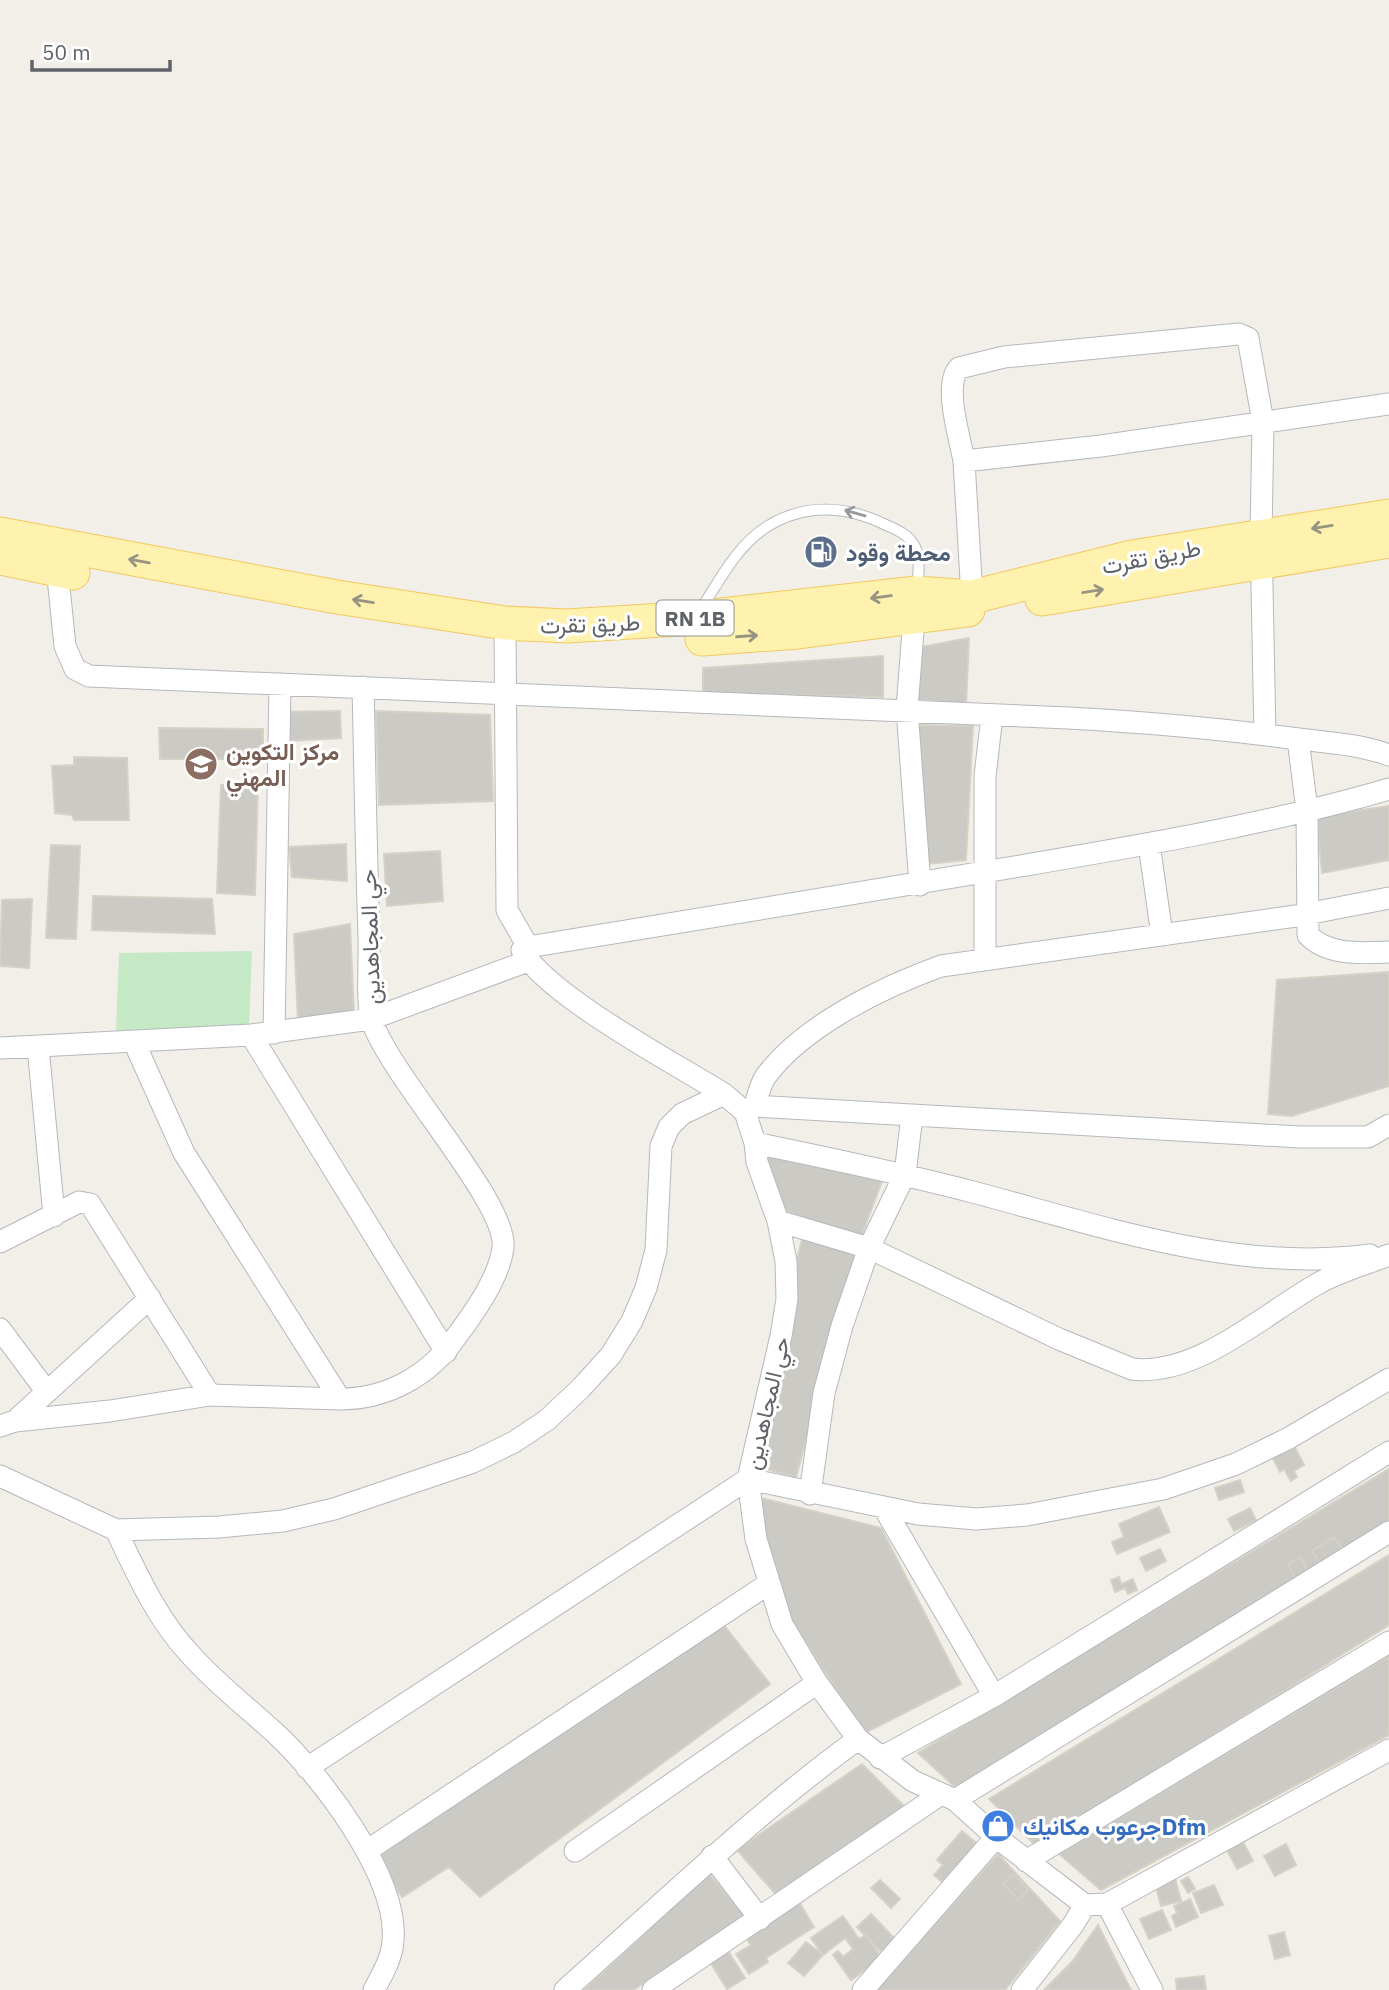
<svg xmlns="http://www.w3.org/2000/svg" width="1389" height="1990" viewBox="0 0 1389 1990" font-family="'IBM Plex Sans',Vazirmatn,sans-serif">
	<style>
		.green { fill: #c5e8c5 }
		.building { fill: #cccac5; stroke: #d6d1c6; stroke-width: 2 }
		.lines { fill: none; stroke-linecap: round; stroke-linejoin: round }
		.service-casing { stroke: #b5b8bc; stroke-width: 12 }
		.minor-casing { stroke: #b5b8bc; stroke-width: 23 }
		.primary-casing { stroke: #f2c960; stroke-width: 35 }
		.service { stroke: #fff; stroke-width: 10 }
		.minor { stroke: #fff; stroke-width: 21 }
		.primary { stroke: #fff2af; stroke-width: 33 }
		.oneway { stroke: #979a9d }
		.oneway2 { stroke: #979581 }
		.labels { text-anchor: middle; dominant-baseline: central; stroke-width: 6; stroke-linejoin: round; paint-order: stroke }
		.shield { fill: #fff; stroke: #8f9295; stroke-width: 2 }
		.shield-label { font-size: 21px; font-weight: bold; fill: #5f6368 }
		.service-label { font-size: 23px; font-weight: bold; fill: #4e5e75; stroke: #fff; text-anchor: start }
		.street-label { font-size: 23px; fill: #5f6368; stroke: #fff }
		.education-label { font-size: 23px; font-weight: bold; fill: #785e54; stroke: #fff; text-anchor: start }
		.shop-label { font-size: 23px; font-weight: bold; fill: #366cbe; stroke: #fff; text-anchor: start }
	</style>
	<rect width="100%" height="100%" fill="#f1efe8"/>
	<path class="green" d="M 252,951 L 249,1026 L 116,1031 L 119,953 Z"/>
	<path class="building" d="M 969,638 L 966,704 L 912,702 L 915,648 Z
		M 883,656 L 883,697 L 703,693 L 703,668 Z
		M 340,711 L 341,738 L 289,741 L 280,712 Z
		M 376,711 L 490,715 L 493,801 L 379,805 Z
		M 914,725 L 973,726 L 966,860 L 917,865 Z
		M 159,728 L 263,729 L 263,759 L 160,759 Z
		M 74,757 L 127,758 L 129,820 L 74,820 L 72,815 L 55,813 L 52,766 L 74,765 Z
		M 258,784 L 255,895 L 217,893 L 221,785 Z
		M 1389,806 L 1389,860 L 1322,873 L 1317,816 Z
		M 346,844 L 347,881 L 292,877 L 289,847 Z
		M 51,845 L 80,846 L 76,939 L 46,938 Z
		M 440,851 L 443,901 L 387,906 L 384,854 Z
		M 93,896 L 212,899 L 215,934 L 92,930 Z
		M 32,899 L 29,968 L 0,966 L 2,900 Z
		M 350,924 L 354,1015 L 298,1021 L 294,934 Z
		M 1389,972 L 1389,1086 L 1292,1116 L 1268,1114 L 1277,980 Z
		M 749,1143 L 882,1181 L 860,1240 L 771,1205 Z
		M 803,1236 L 857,1255 L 796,1477 L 744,1463 Z
		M 1293,1444 L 1304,1465 L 1294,1471 L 1297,1477 L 1291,1481 L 1284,1469 L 1280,1472 L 1271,1455 Z
		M 1389,1469 L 1389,1525 L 955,1787 L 918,1753 Z
		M 1240,1480 L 1244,1492 L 1219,1500 L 1215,1488 Z
		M 753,1496 L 881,1528 L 961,1684 L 865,1733 L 770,1588 Z
		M 1159,1507 L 1170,1532 L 1117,1554 L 1112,1542 L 1124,1537 L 1119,1524 Z
		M 1250,1508 L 1256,1520 L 1234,1531 L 1228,1519 Z
		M 1334,1537 L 1342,1549 L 1320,1563 L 1312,1551 Z
		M 1160,1549 L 1166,1561 L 1146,1571 L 1140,1558 Z
		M 1389,1555 L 1389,1625 L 1036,1846 L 989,1799 Z
		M 1301,1557 L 1308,1572 L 1295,1578 L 1288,1564 Z
		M 1119,1577 L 1121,1584 L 1133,1579 L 1137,1590 L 1128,1594 L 1125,1588 L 1115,1592 L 1111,1580 Z
		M 716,1615 L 770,1684 L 480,1897 L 449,1867 L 402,1897 L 370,1848 Z
		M 1389,1656 L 1389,1735 L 1101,1890 L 1059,1854 Z
		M 862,1764 L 904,1806 L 779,1898 L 737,1850 Z
		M 962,1831 L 980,1846 L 946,1885 L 934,1875 L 943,1865 L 937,1860 Z
		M 1243,1842 L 1253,1861 L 1237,1869 L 1227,1850 Z
		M 1286,1844 L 1296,1865 L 1275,1876 L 1264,1856 Z
		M 998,1854 L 1060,1921 L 1005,1990 L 876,1990 Z
		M 708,1873 L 747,1918 L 633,1990 L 584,1990 Z
		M 1013,1874 L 1028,1890 L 1019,1900 L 1003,1884 Z
		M 1188,1877 L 1195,1889 L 1188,1893 L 1181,1881 Z
		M 1175,1878 L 1181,1901 L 1161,1906 L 1155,1883 Z
		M 880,1880 L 900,1899 L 891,1908 L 871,1888 Z
		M 1214,1885 L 1223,1905 L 1201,1913 L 1193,1893 Z
		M 1190,1899 L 1198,1917 L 1176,1927 L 1172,1916 L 1177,1913 L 1174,1906 Z
		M 799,1902 L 814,1927 L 766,1958 L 768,1962 L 749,1974 L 736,1954 L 751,1945 L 745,1937 Z
		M 1162,1910 L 1171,1930 L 1149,1939 L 1140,1919 Z
		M 871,1914 L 896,1940 L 883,1954 L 857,1927 Z
		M 843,1916 L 859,1939 L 865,1935 L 882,1958 L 851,1980 L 833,1955 L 838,1951 L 843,1957 L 853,1949 L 845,1938 L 823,1955 L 811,1938 Z
		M 1098,1925 L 1131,1990 L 1044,1990 L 1072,1962 Z
		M 1284,1932 L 1290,1955 L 1275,1959 L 1269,1936 Z
		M 806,1942 L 823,1955 L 804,1976 L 788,1963 Z
		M 728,1951 L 745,1978 L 727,1989 L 710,1962 Z
		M 1204,1976 L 1206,1990 L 1177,1990 L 1176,1979 Z"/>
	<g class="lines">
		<defs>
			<path id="service" d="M 701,609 C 720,580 737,545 768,526 C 806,503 847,506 886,525 C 898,530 909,535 915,547 C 921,561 918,576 917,590"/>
			<path id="minor" d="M 964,461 C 960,438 943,385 959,368 L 1004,357 L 1239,334 L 1248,338 L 1263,422 L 1261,537 L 1265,735
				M 56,558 L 65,646 L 75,669 L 89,676 L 1068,718 C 1140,722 1212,728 1283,737 C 1319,742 1355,743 1389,755
				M 972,597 L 964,461 L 1101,446 L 1389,404
				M 915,605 L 907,709 L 920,885
				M 505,623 L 507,910 L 528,947
				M 1298,739 L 1307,810 L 1308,935 C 1328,956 1362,953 1389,952
				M 1149,844 L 1162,935
				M 528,947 L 522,950 C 546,995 676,1064 724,1094 L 745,1112 L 755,1143 L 757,1162 L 778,1221 L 786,1261 L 787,1299 L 781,1336 L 748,1479 L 756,1539 L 782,1624 L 817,1683 L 858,1739 L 913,1781 L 955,1800 L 996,1837 L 1085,1905
				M 528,947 C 692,920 857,894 1020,866 C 1144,845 1269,824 1389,789
				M 985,958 L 985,776 L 992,716
				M 274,1033 L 280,684
				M 251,1035 L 446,1352
				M 134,1042 L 184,1153 L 340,1399
				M 38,1047 L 54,1216
				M 0,1048 L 251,1035 L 371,1019 L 528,961
				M 755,1106 C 758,1096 760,1084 766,1076 C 804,1025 883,987 941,966 L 1296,916 L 1389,898
				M 746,1111 L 755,1106 L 1300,1137 L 1368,1137 L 1389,1125
				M 755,1143 C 828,1158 901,1173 973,1192 C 1101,1226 1236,1273 1370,1255
				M 778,1221 L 869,1248 L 1059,1339 L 1132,1369 C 1197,1377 1265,1313 1319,1283 C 1341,1271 1366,1264 1389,1255
				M 0,1242 L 79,1202 L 90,1204 L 210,1395
				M 0,1329 L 47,1392
				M 15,1421 L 150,1298
				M 0,1426 L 15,1421 L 110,1411 L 210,1395 L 340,1399 C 387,1399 429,1376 456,1337 C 474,1313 499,1278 503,1248 C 509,1204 390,1076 372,1021 C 366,1003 370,957 369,936 C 366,853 365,770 363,687
				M 0,1476 L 116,1530 L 219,1527 L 283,1521 L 334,1509 L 473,1462 L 514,1442 L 547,1420 L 581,1388 L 611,1355 L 632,1321 L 646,1288 L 656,1250 L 661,1146 L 669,1127 L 682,1114 L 724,1094
				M 810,1494 L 824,1393 L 842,1326 L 869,1248 L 905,1174 L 912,1116
				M 884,1508 L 994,1696
				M 116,1530 C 136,1572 157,1619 189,1653 C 215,1683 246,1706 275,1733 C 320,1774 399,1877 393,1941 C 392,1958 382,1975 374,1990
				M 880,1758 L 994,1696 L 1389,1452
				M 307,1768 L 748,1479 L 918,1514 L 976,1519 L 1027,1515 L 1163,1489 L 1236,1464 L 1289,1438 L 1389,1379
				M 955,1800 L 1389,1532
				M 368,1850 L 768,1584
				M 575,1851 L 817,1683
				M 712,1856 L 760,1919
				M 1026,1861 L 1389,1642
				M 1107,1904 L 1152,1990
				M 565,1990 C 662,1904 754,1815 858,1739
				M 653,1990 L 938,1796
				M 863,1990 L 996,1837
				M 1022,1990 L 1073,1925 L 1085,1905 L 1107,1904 L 1389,1750"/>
			<path id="primary" d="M 0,534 L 337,597 L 505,623 L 567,626 L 695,618 L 916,593 L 972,597 L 1132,557 L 1389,516
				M 0,558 L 73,573
				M 1042,599 L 1389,541
				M 702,639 L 798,632 L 968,610"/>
		</defs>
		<use href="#service" class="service-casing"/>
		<use href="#minor" class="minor-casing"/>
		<use href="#primary" class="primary-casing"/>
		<use href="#service" class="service"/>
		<use href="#minor" class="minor"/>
		<use href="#primary" class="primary"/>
	</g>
	<defs><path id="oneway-shaft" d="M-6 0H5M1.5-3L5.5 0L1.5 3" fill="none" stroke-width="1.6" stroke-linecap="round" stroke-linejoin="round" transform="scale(1.75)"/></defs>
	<use class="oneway" href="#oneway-shaft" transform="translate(855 513) rotate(-164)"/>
	<g class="oneway2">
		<use href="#oneway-shaft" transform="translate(1322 527) rotate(171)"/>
		<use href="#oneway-shaft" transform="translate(139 561) rotate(-170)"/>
		<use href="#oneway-shaft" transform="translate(1093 591) rotate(-9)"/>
		<use href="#oneway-shaft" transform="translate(881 597) rotate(173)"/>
		<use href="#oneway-shaft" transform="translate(363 601) rotate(-171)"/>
		<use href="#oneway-shaft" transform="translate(747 636) rotate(-4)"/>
	</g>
	<defs>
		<symbol id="fuel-disc" viewBox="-11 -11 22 22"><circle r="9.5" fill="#5c6f8a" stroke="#fff"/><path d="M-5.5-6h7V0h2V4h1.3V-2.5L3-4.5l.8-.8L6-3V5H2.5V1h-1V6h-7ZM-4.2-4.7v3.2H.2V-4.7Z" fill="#fff"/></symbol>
		<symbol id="university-disc" viewBox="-11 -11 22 22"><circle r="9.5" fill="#8d6e63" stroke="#fff"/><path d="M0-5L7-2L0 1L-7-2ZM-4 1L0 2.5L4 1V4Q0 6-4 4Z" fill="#fff"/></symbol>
		<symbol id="shop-disc" viewBox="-11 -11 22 22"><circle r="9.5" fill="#3f7fe0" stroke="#fff"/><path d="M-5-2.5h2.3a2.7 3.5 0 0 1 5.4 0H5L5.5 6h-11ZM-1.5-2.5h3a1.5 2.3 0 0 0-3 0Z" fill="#fff"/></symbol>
	</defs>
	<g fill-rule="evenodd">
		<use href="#fuel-disc" x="802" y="533" width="38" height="38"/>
		<use href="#university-disc" x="182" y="745" width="38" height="38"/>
		<use href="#shop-disc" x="979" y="1807" width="38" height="38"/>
	</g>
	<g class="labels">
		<rect class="shield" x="656.5" y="600.5" width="77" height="35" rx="5"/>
		<g class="shield-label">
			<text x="695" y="618">RN 1B</text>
		</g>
		<g class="service-label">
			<text x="846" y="552">محطة وقود</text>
		</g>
		<g class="street-label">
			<text transform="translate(1151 556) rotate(-11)">طريق تقرت</text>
			<text transform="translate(590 623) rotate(-2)">طريق تقرت</text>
			<text transform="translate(369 937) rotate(-92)">حي المجاهدين</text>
			<text transform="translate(766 1403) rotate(-77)">حي المجاهدين</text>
		</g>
		<g class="education-label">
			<text x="226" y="751">مركز التكوين<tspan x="226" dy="26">المهني</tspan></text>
		</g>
		<g class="shop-label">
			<text x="1023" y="1826">جرعوب مكانيكDfm</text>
		</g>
	</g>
	<path d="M32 60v10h138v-10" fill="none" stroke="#5f6368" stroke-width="3.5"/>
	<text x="42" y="60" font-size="21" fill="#5f6368" stroke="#ffffff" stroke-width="5" paint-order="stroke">50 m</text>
</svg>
